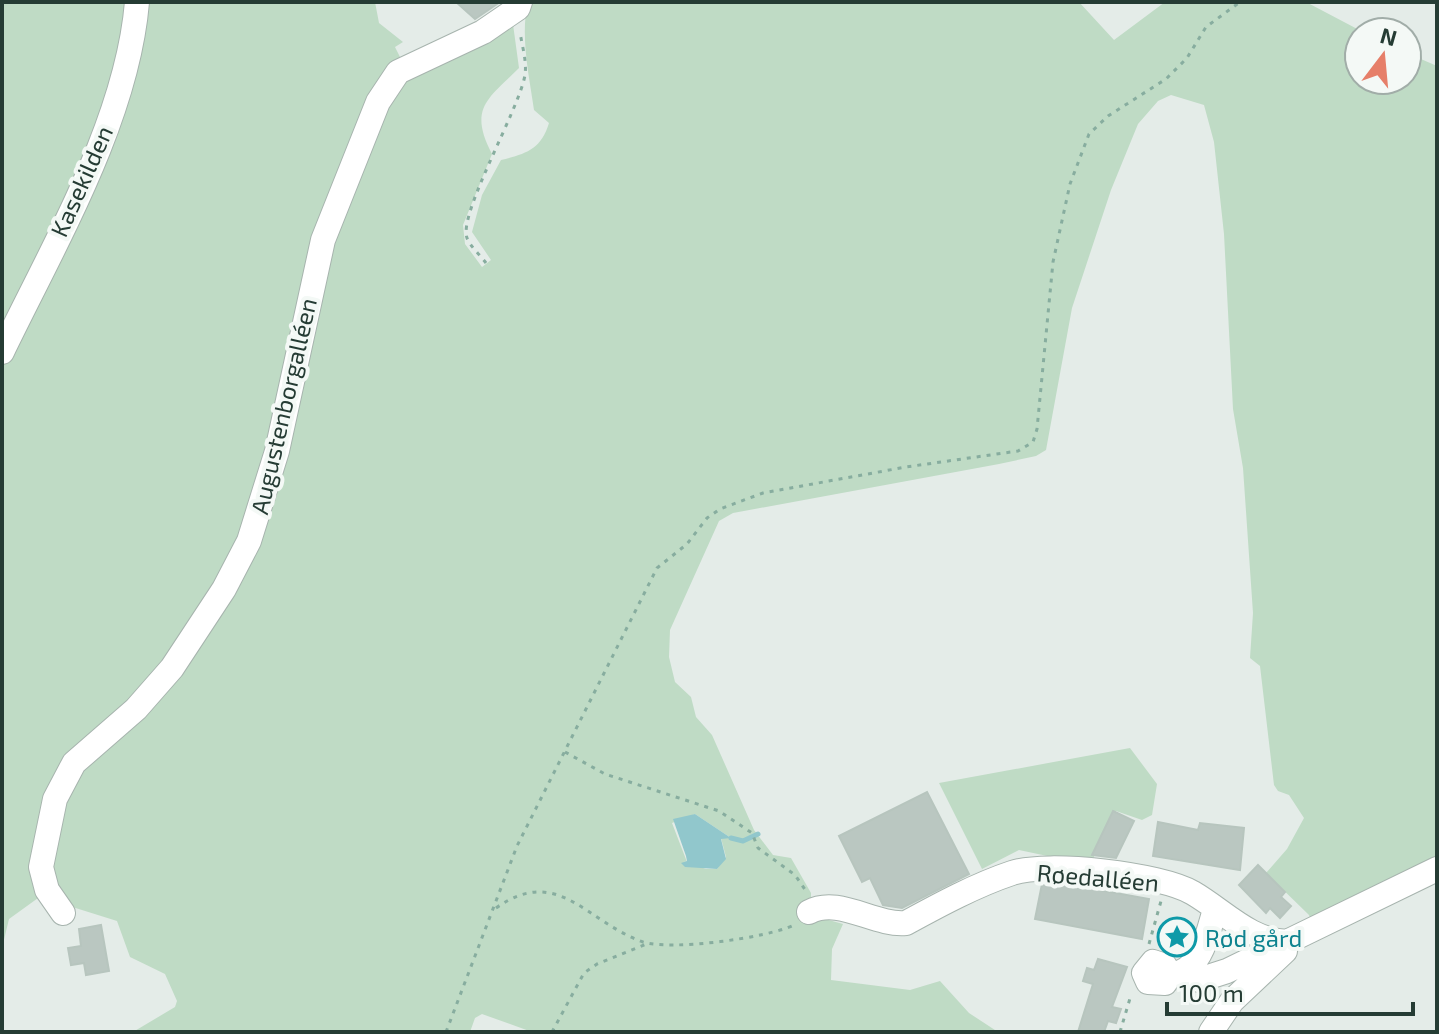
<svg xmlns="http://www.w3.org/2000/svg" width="1439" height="1034" viewBox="0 0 1439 1034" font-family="'Exo 2',sans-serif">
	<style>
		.green { fill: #bfdbc5; fill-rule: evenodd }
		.water { fill: #91c7cc }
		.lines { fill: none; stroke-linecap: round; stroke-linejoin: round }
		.stream { stroke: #91c7cc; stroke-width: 5 }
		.building { fill: #bac7c1; stroke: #b7c5be; stroke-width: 2 }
		.minor-casing { stroke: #a7b4ae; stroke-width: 26 }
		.path { stroke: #87ad9f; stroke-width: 3; stroke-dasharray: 4 6; stroke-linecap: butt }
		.minor { stroke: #fff; stroke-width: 24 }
		.labels { text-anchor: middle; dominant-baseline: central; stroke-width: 8; stroke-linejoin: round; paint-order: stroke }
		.street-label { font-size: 24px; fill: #253c34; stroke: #f4f9f6 }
		.culture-label { font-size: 24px; fill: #0d838f; stroke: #f4f9f6; text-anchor: start }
	</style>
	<rect width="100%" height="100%" fill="#e4ece8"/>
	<path class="green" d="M 2,2 L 375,2 L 379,23 L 403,42 L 395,47 L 403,63 L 362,128 L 259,505 L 192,633 L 75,759 L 45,893 L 9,919 L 2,948 Z
		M 528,2 L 1079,2 L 1114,40 L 1165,2 L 1306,2 L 1363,32 L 1359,32 L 1359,80 L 1407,80 L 1407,53 L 1437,66 L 1437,863 L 1312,923 L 1309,915 L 1266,873 L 1287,849 L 1304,818 L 1289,795 L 1278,791 L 1274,785 L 1260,666 L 1250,658 L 1253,613 L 1243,468 L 1233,409 L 1224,234 L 1214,142 L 1204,105 L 1171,95 L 1158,101 L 1138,124 L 1111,190 L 1072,308 L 1046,450 L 1036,456 L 999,464 L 733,513 L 719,521 L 670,630 L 669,657 L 675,682 L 691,697 L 696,717 L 712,735 L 754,830 L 773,855 L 791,858 L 811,893 L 811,915 L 843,924 L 832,949 L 831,980 L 910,990 L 940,981 L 969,1013 L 998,1032 L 532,1032 L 482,1014 L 475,1018 L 470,1032 L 133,1032 L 175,1007 L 177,1001 L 165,974 L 130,957 L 117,921 L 66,905 L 52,890 L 58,798 L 226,593 L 313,292 L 392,84 L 512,17 L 519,68 C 488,99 468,108 492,154 L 463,225 L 465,244 L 482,267 L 491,260 L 472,232 L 482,195 L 501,160 C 525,154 541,150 549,123 L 534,110 C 529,75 520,35 528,2 ZM 695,814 L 731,838 L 721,838 L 726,857 L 717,869 L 706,869 L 683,861 L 687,862 L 672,823 Z
		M 1130,748 L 1157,784 L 1152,815 L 1142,820 L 1116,811 L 1090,865 L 1019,850 L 982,869 L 939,783 Z"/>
	<path class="water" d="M 695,814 L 731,838 L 721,839 L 726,859 L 717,869 L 685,867 L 681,863 L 687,861 L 686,856 L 673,819 Z"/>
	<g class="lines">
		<path class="stream" d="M 731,838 L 743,841 L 758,834"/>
	</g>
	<path class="building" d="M 456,2 L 500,2 L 475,19 Z
		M 927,792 L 969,874 L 902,908 L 883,905 L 870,878 L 862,882 L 839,836 Z
		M 1113,811 L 1134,821 L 1116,858 L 1092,855 Z
		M 1158,822 L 1198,830 L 1200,823 L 1244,828 L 1240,870 L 1153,856 Z
		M 1258,865 L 1285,892 L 1281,897 L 1291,906 L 1280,918 L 1270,908 L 1266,913 L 1239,885 Z
		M 1042,884 L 1066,884 L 1149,899 L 1142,939 L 1035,919 Z
		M 101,925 L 109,971 L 86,975 L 84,963 L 71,965 L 68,948 L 81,946 L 79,929 Z
		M 1098,959 L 1127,967 L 1112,1007 L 1121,1009 L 1116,1023 L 1108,1021 L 1104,1032 L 1078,1032 L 1093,984 L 1083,981 L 1087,968 L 1094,970 Z"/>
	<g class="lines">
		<defs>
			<path id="minor" d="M 2,352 C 53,246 127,121 137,2
				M 809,912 C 839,896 874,926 906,923 C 939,905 976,885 1012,873 C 1047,861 1161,874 1193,893 C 1224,911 1251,942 1289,942
				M 63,913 L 47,890 L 41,867 L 55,799 L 74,763 L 136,709 L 172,668 L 224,589 L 249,541 L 277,451 L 323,240 L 378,102 L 398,72 L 483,32 L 518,8 L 520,2
				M 1182,974 L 1199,980 L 1227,971 L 1437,869
				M 1170,975 L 1165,983 L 1148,982 L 1144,973 L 1153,962 L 1165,966 L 1170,975 C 1201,973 1208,933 1215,909
				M 1211,1032 L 1232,1001 L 1285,951"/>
		</defs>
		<use href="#minor" class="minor-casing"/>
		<path class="path" d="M 486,263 C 480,255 470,246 467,238 C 458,214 519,110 525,75 C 527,61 522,46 520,32
			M 565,752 L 605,774 L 719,811 L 752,833 L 758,848 L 795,875 L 806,891
			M 496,908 C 558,864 586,922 643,942 C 671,951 767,938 794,925
			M 1149,944 L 1161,901
			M 446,1032 L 517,846 L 657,568 L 687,544 L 707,518 L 720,509 L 763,493 L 906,467 L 1018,451 L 1033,442 L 1037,429 L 1053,262 L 1070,184 L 1089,134 L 1108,116 L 1166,79 L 1187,58 L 1206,27 L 1240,2
			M 552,1032 L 584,973 L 597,964 L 649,943
			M 1120,1032 L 1131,995"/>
		<use href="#minor" class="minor"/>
	</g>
	<defs>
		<symbol id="sight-ring" viewBox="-11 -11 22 22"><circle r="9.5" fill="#f4f9f6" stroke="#0f9aa8" stroke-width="1.5"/><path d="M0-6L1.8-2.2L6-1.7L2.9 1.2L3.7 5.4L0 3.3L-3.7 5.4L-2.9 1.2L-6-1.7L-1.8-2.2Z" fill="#0f9aa8"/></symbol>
	</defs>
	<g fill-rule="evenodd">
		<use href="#sight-ring" x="1155" y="915" width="44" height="44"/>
	</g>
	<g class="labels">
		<g class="street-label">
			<text transform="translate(81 181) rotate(-66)">Kasekilden</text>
			<text transform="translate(283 406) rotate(-77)">Augustenborgalléen</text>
			<text transform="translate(1098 877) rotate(5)">Røedalléen</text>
		</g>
		<g class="culture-label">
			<text x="1205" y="937">Rød gård</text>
		</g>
	</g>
	<rect width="1439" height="1034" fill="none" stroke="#253c34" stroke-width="8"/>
	<g transform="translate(1383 56) rotate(16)"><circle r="38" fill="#f4f9f6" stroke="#a1ada8" stroke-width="2"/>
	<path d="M0-6L14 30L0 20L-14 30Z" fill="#e67f69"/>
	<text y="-12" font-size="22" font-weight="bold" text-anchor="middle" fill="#253c34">N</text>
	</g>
	<path d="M1167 1002v12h246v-12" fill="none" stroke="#253c34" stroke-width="4"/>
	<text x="1179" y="1002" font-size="24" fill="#253c34" stroke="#f4f9f6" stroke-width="6" paint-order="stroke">100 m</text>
</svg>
